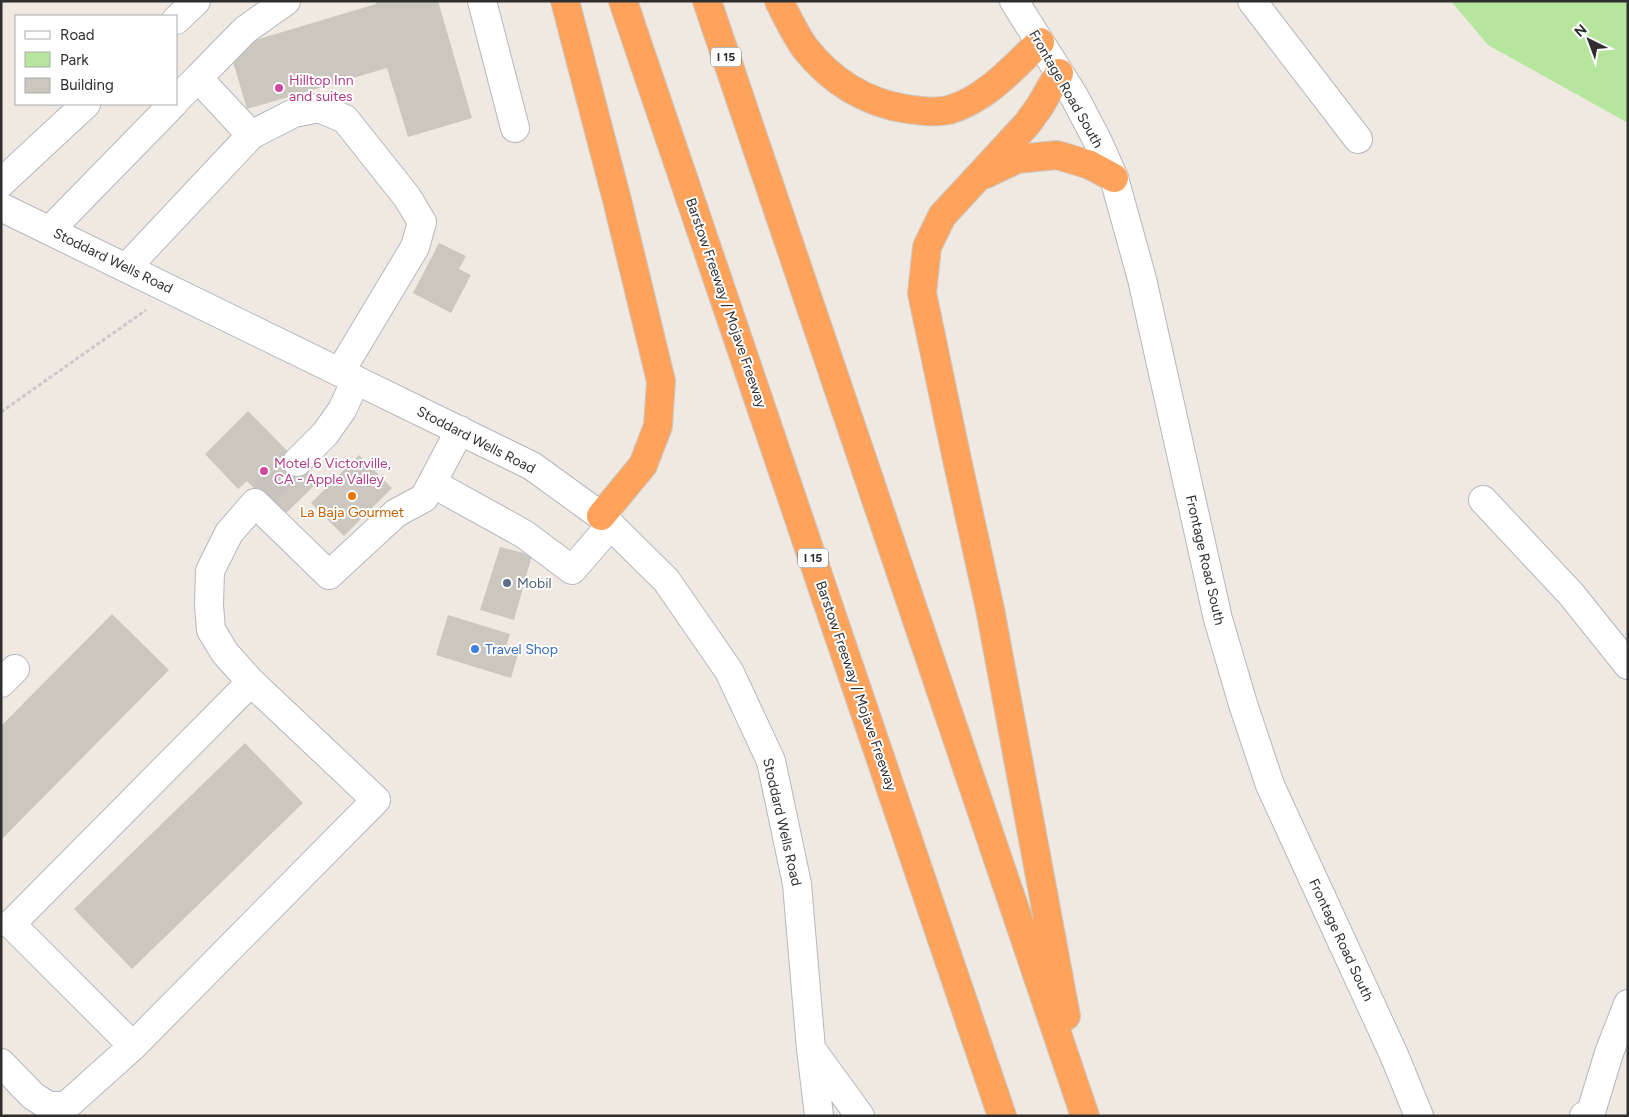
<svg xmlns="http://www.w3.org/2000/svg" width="1629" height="1117" viewBox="0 0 1629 1117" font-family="Figtree,sans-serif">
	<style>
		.green { fill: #b6e59e }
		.building { fill: #cbc7bf }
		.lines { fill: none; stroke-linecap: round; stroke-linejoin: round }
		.minor-tunnel { stroke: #c8c4bd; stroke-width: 28; stroke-dasharray: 28 14; stroke-linecap: butt }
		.minor-casing { stroke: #b4b7c1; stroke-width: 30 }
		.highway-casing { stroke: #c9c9c9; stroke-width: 30 }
		.path { stroke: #c9c9c9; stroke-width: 3; stroke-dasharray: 4 2.5; stroke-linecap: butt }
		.minor { stroke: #fff; stroke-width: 28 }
		.highway { stroke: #ffa35c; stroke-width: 28 }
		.hotel-dot { fill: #d1479c; stroke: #fff; stroke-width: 2 }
		.food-dot { fill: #e8710a; stroke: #fff; stroke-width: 2 }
		.service-dot { fill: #5c6f8a; stroke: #fff; stroke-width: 2 }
		.shop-dot { fill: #3f7fe0; stroke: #fff; stroke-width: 2 }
		.labels { text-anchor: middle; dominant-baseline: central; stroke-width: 4; stroke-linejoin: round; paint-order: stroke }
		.shield { fill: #fff; stroke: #6d6d6d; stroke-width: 1 }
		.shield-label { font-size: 12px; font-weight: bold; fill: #2e2e2e }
		.hotel-label { font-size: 14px; fill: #b23c85; stroke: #fff; text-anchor: start }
		.street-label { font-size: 14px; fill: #2e2e2e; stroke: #fff }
		.food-label { font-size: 14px; fill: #c56008; stroke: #fff }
		.service-label { font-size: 14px; fill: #4e5e75; stroke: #fff; text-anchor: start }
		.shop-label { font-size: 14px; fill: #366cbe; stroke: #fff; text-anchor: start }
	</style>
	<rect width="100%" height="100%" fill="#efe9e1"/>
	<path class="green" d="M 1451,1 L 1628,1 L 1628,123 L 1488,45 Z"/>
	<path class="building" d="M 375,1 L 438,1 L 472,118 L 408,137 L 387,68 L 247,109 L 229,48 L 376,4 Z
		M 439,243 L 466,256 L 459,269 L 471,275 L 451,313 L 413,293 Z
		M 248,411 L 318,482 L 282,517 L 247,481 L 238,489 L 205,454 Z
		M 359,455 L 392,488 L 344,536 L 311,503 Z
		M 500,547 L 532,555 L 514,620 L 480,610 Z
		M 112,614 L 169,670 L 1,840 L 1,726 Z
		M 448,615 L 510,634 L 506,647 L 519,651 L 511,678 L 436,655 Z
		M 245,743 L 303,803 L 132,969 L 74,909 Z"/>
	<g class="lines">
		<path class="minor-tunnel" d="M 262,496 L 297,462"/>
		<defs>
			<path id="minor" d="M 482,1 L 515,128
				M 1014,1 L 1074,96 L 1097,140 L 1114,178 L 1142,279 L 1218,619 L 1243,704 L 1270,785 L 1394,1055 L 1419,1116
				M 1252,1 L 1358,139
				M 176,20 L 196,1
				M 198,78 L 245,30 L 286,1
				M 251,135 L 294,113 L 319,108 L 345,119 L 407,197 L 422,222 L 415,247 L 340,372
				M 1,183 L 86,104
				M 1,207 L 532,466 L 601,516 L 666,580 L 729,671 L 771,761 L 797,884 L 811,1049 L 819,1116
				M 50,230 L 173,104
				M 127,267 L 251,135 L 198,78 L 176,100
				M 297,462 L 325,434 L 342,410 L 356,380
				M 432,483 L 524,534 L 572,570 L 611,525
				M 1483,500 L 1571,594 L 1628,665
				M 251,682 L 376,800 L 133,1046 L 11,924 L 251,682 L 225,653 L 211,630 L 209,605 L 210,571 L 229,533 L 255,503 L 329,575 L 396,513 L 424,498 L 460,430
				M 1,683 L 15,669
				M 812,1050 L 860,1116
				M 1,1063 L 33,1096 L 49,1106 L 66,1106 L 133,1046
				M 1584,1116 L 1591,1112 L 1609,1053 L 1628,1004"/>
			<path id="highway" d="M 565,1 L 617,200 L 661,381 L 658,426 L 643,465 L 601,516
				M 623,1 L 1002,1116
				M 707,1 L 1085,1116
				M 779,1 C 787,17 795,34 805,48 C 831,81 866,103 907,109 C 920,111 936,113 949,110 C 986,99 1013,68 1040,42
				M 1059,73 L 1040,106 L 1027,124 L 942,216 L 927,247 L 922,293 L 956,455 L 990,609 L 1066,1016
				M 986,174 L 1017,159 L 1057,155 L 1090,165 L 1114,178"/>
		</defs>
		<use href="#minor" class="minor-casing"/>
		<use href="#highway" class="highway-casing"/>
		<path class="path" d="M 1,412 L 146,310"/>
		<use href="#minor" class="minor"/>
		<use href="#highway" class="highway"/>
	</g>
	<g class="hotel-dot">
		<circle cx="279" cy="88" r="5"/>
		<circle cx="264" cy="471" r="5"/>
	</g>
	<circle class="food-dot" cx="352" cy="496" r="5"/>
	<circle class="service-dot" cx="507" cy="583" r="5"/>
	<circle class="shop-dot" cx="475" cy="649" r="5"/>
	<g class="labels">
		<g class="shield">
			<rect x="711" y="47.5" width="30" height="19" rx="4"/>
			<rect x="798" y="548.5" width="30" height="19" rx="4"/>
		</g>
		<g class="shield-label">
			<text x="726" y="57">I 15</text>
			<text x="813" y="558">I 15</text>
		</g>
		<g class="hotel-label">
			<text x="289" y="80">Hilltop Inn<tspan x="289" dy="16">and suites</tspan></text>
			<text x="274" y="463">Motel 6 Victorville,<tspan x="274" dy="16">CA - Apple Valley</tspan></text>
		</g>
		<g class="street-label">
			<text transform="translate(1066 89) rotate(60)">Frontage Road South</text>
			<text transform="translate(113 261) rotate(26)">Stoddard Wells Road</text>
			<text transform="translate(726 303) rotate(71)">Barstow Freeway / Mojave Freeway</text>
			<text transform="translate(476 440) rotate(27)">Stoddard Wells Road</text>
			<text transform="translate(1205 560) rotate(77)">Frontage Road South</text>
			<text transform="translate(856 686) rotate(71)">Barstow Freeway / Mojave Freeway</text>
			<text transform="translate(782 822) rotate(77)">Stoddard Wells Road</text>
			<text transform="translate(1341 940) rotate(65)">Frontage Road South</text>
		</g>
		<g class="food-label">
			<text x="352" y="512">La Baja Gourmet</text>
		</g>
		<g class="service-label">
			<text x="517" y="583">Mobil</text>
		</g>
		<g class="shop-label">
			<text x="485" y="649">Travel Shop</text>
		</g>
	</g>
	<rect width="1629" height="1117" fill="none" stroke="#2e2e2e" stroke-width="5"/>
	<rect x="15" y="15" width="162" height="90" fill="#ffffff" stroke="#ababab"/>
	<rect x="25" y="31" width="25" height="8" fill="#ffffff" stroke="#ababab"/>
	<text x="60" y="40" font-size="15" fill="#2e2e2e">Road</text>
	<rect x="25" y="52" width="25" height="15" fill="#b6e59e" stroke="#ababab"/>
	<text x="60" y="65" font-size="15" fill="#2e2e2e">Park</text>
	<rect x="25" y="78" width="25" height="15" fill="#cbc7bf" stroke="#ababab"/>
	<text x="60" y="90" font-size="15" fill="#2e2e2e">Building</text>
	<g transform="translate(1589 40) rotate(318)" stroke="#ffffff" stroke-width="4" paint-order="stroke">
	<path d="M0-4L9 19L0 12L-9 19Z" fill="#2e2e2e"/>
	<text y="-8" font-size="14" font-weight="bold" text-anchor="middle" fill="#2e2e2e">N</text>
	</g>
</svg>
